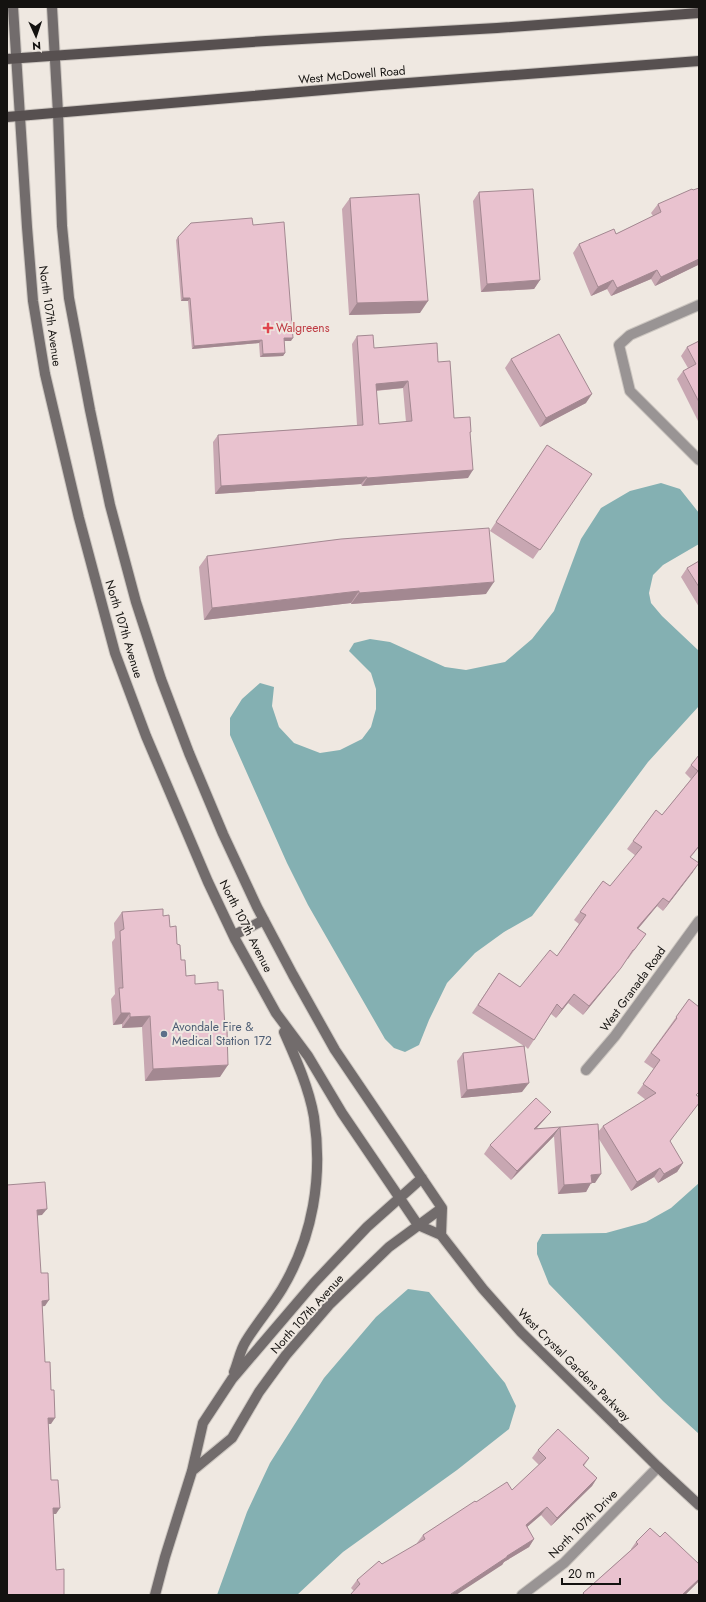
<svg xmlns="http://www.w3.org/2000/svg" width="706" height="1602" viewBox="0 0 706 1602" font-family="Jost,sans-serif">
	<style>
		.water { fill: #84b0b2 }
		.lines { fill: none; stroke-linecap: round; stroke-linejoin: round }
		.street-casing { stroke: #ccc6c0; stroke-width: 12 }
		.secondary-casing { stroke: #ccc6c0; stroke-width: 12 }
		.primary-casing { stroke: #ccc6c0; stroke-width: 12 }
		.street { stroke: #999494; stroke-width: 10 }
		.secondary { stroke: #726c6c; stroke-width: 10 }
		.primary { stroke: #575050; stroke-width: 10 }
		.wall { fill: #c8a7b2; fill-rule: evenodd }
		.shaded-wall { fill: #a38891 }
		.building { fill: #e9c2cf; stroke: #a38891; fill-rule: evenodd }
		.health-dot { fill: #e0444e; stroke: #efe8e1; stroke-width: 1.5 }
		.service-dot { fill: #5c6f8a; stroke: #efe8e1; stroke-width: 1.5 }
		.labels { text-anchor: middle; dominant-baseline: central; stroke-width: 4; stroke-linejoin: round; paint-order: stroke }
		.street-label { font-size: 12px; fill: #141210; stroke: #efe8e1 }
		.health-label { font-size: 12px; fill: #be3a42; stroke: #efe8e1; text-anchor: start }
		.service-label { font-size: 12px; fill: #4e5e75; stroke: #efe8e1; text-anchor: start }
	</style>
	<rect width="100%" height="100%" fill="#efe8e1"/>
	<path class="water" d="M 661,483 L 680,489 L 699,513 L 699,544 L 663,565 L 653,575 L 649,593 L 651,603 L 662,616 L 699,651 L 699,706 L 648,762 L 613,809 L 532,916 L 504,932 L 475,953 L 447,983 L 429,1020 L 419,1045 L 405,1052 L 394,1048 L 385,1039 L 308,905 L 287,863 L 230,735 L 230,718 L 242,699 L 260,683 L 274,687 L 272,706 L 279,727 L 294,743 L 320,753 L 340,750 L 362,739 L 371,727 L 376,709 L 376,689 L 371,673 L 349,651 L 354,643 L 370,639 L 390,642 L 445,667 L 466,670 L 505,662 L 532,639 L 554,611 L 581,539 L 601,508 L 630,491 Z
		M 699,1183 L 699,1434 L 663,1401 L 549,1284 L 537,1254 L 537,1243 L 542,1234 L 606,1233 L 646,1222 L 671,1208 Z
		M 408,1289 L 429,1292 L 505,1383 L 516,1406 L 509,1429 L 457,1470 L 343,1552 L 297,1595 L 217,1595 L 247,1512 L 270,1463 L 324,1378 L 376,1317 Z"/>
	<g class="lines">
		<defs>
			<path id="street" d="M 699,305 L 630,335 L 619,345 L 630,391 L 699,460
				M 586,1070 L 615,1036 L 699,921
				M 522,1595 L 564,1563 L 658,1467"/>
			<path id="secondary" d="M 13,7 L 27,227 L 33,301 L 45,374 L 79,518 L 115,653 L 146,736 L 208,882 L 235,939 L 276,1013 L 308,1056 L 342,1113 L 418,1225 L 441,1235 L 483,1289 L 521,1332 L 658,1467 L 699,1505
				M 52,7 L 58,113 L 62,226 L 69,298 L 90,410 L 110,505 L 136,602 L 161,679 L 189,753 L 223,834 L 257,907 L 293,975 L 335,1050 L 442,1208 L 441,1235
				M 234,935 L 264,920
				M 234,1372 C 238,1363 240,1350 246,1341 C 257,1323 271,1307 282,1289 C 313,1237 323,1177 314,1117 C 309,1088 296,1059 284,1032
				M 192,1471 L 232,1438 L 259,1392 L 286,1355 L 329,1305 L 389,1247 L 442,1208
				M 155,1595 L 165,1557 L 192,1471 L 203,1423 L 232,1379 L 314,1283 L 367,1227 L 422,1178"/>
			<path id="primary" d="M 7,59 L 266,41 L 497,28 L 699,13
				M 7,117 L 381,85 L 699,61"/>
		</defs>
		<use href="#street" class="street-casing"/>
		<use href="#secondary" class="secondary-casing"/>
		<use href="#primary" class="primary-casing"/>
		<use href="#street" class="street"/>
		<use href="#secondary" class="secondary"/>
		<use href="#primary" class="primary"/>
	</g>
	<path class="wall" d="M 479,192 L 540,280 L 534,289 L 481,292 L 473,201 Z
		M 350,198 L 420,313 L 349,315 L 342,209 Z
		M 658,204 L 698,265 L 655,286 L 651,279 L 611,296 L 607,289 L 591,296 L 573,253 L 579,244 L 616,234 L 653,216 L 651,213 Z
		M 253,225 L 291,341 L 284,341 L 285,353 L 283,356 L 260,357 L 259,343 L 192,349 L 188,301 L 181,301 L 176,240 L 178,237 Z
		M 357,336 L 374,348 L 438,362 L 454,418 L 470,434 L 468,478 L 362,486 L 361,484 L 215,494 L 213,442 L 218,435 L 357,425 L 352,344 ZM 403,388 L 406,422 L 379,424 L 376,391 Z
		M 699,341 L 699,421 L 698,421 L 677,379 L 683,371 L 688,368 L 681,356 L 687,347 Z
		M 511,359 L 586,403 L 540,427 L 505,368 Z
		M 541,454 L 592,474 L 533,559 L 490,531 Z
		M 207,556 L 486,594 L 351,604 L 351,603 L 204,620 L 199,567 Z
		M 699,561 L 699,607 L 681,577 L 687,568 Z
		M 699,755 L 699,847 L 691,857 L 693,872 L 663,911 L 657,906 L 638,929 L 646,934 L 628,959 L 627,959 L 614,977 L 583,1015 L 568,1003 L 556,1018 L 551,1014 L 528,1049 L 525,1046 L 522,1092 L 461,1098 L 457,1061 L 463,1053 L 524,1046 L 472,1013 L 493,982 L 499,973 L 520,987 L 557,956 L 579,924 L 574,920 L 603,881 L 610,886 L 636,856 L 627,849 L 656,810 L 662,815 L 691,779 L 685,773 L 691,765 Z
		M 122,912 L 163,916 L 170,927 L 177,944 L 181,960 L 186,976 L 195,984 L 220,1077 L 145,1081 L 142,1027 L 122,1028 L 122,1024 L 113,1025 L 111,999 L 115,994 L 112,942 L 115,938 L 114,923 Z
		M 689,999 L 697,1095 L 670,1142 L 683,1163 L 677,1172 L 658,1183 L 654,1177 L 631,1191 L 599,1139 L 595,1183 L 591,1183 L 586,1192 L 558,1194 L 554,1136 L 560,1127 L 598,1132 L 603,1126 L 646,1100 L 637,1093 L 654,1069 L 644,1062 Z
		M 551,1112 L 537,1128 L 554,1136 L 511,1180 L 484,1154 L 490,1145 Z
		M 538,1450 L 589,1458 L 584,1466 L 597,1478 L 592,1486 L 551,1526 L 541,1515 L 527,1527 L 534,1539 L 529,1547 L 504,1562 L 502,1565 L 354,1591 L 351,1588 L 357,1580 L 382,1564 L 418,1544 L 417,1543 L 423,1535 L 476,1502 L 512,1490 L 539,1465 L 532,1458 Z
		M 636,1542 L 699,1581 L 685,1595 L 582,1595 L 583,1593 L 631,1550 L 631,1549 Z"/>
	<path class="shaded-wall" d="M 699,258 L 699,264 L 698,265 L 655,286 L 661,277 Z
		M 657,270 L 651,279 L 611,296 L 617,288 Z
		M 540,280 L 534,289 L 481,292 L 487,284 Z
		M 613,280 L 607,289 L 591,296 L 598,287 Z
		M 183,298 L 190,298 L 188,301 L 181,301 Z
		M 428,301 L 420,313 L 349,315 L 357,303 Z
		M 284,338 L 293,338 L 291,341 L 282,341 Z
		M 262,340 L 259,343 L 192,349 L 194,346 Z
		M 285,353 L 283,356 L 260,357 L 263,354 Z
		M 408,381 L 403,388 L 371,391 L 376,384 Z
		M 592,394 L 586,403 L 540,427 L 546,418 Z
		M 473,470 L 468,478 L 362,486 L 367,478 Z
		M 367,477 L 361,484 L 215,494 L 221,486 Z
		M 494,582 L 486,594 L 351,604 L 359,593 Z
		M 359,591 L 351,603 L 204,620 L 212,608 Z
		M 699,863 L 693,872 L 663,911 L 669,902 Z
		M 663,898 L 657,906 L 631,937 L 637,928 Z
		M 621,968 L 614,977 L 583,1015 L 589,1006 Z
		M 574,994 L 568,1003 L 556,1018 L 562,1009 Z
		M 121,1013 L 130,1013 L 122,1024 L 113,1025 Z
		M 150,1016 L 142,1027 L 122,1028 L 130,1017 Z
		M 228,1065 L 220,1077 L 145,1081 L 153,1069 Z
		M 529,1083 L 522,1092 L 461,1098 L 467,1090 Z
		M 551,1112 L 544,1120 L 528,1137 L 534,1129 Z
		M 560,1127 L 554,1136 L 511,1180 L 517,1171 Z
		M 683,1163 L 677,1172 L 658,1183 L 664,1174 Z
		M 660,1168 L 654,1177 L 631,1191 L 637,1182 Z
		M 601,1174 L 595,1183 L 591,1183 L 586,1192 L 558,1194 L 564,1185 L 591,1175 Z
		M 47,1209 L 42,1215 L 33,1216 L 37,1210 Z
		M 49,1300 L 45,1306 L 37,1307 L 42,1301 Z
		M 48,1418 L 55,1418 L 51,1424 L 44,1424 Z
		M 597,1478 L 592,1486 L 551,1526 L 557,1518 Z
		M 547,1507 L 541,1515 L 520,1533 L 526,1525 Z
		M 53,1508 L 60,1508 L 56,1514 L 49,1514 Z
		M 534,1539 L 529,1547 L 504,1562 L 502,1565 L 456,1595 L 450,1595 L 507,1556 Z
		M 699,1579 L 699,1581 L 685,1595 L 682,1595 Z"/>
	<path class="building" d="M 699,188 L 699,259 L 661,277 L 657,270 L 617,288 L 613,280 L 598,287 L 579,244 L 614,229 L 616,234 L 661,212 L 658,204 L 692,189 L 693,190 Z
		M 533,189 L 540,280 L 487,284 L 479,192 Z
		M 419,194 L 428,301 L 357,303 L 350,198 Z
		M 252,218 L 253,225 L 284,222 L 293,338 L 284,338 L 285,353 L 263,354 L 262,340 L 194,346 L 190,298 L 183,298 L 178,237 L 191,223 Z
		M 559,334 L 592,394 L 546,418 L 511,359 Z
		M 373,335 L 374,348 L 437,343 L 438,362 L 450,361 L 454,418 L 470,417 L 471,432 L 470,432 L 473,470 L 367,478 L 367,477 L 221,486 L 218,435 L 363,425 L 357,336 ZM 408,381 L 412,421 L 379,424 L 376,384 Z
		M 699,341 L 699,402 L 683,371 L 696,364 L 687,347 Z
		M 547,445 L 592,474 L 540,550 L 496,522 Z
		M 489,528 L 494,582 L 359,593 L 359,591 L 212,608 L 207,556 L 341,539 Z
		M 699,561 L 699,587 L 687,568 Z
		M 699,755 L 699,846 L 690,857 L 699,863 L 669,902 L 663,898 L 637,928 L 646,934 L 634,950 L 633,950 L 621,968 L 589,1006 L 574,994 L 562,1009 L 557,1004 L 534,1040 L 478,1005 L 499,973 L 520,987 L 550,950 L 557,956 L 586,915 L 580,912 L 603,881 L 610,886 L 642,847 L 633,841 L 656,810 L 662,815 L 698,771 L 691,765 Z
		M 163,909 L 163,916 L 169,915 L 170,927 L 176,926 L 177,944 L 180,945 L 181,960 L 185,960 L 186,976 L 195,975 L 195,984 L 218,982 L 218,990 L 223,990 L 225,1030 L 227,1030 L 228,1065 L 153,1069 L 150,1016 L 130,1017 L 130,1013 L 121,1013 L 119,988 L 123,988 L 120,931 L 124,929 L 122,912 Z
		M 689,999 L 699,1007 L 699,1092 L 696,1095 L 699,1097 L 699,1103 L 670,1141 L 683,1163 L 664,1174 L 660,1168 L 637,1182 L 603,1126 L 656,1093 L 643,1084 L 660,1060 L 651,1053 L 677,1018 L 676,1017 Z
		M 524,1046 L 529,1083 L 467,1090 L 463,1053 Z
		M 536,1098 L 551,1112 L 534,1129 L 560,1127 L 517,1171 L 490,1145 Z
		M 598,1124 L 601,1174 L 591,1175 L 592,1183 L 564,1185 L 560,1127 Z
		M 45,1182 L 47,1209 L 37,1210 L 41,1273 L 48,1273 L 49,1300 L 42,1301 L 45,1362 L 50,1362 L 51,1390 L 54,1390 L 55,1418 L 48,1418 L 51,1480 L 58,1480 L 60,1508 L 53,1508 L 56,1570 L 64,1569 L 64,1595 L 7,1595 L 7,1185 Z
		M 558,1429 L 589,1458 L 583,1465 L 597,1478 L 557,1518 L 547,1507 L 526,1525 L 534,1539 L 507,1556 L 507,1557 L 451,1594 L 451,1595 L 350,1595 L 360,1584 L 357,1580 L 379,1561 L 382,1564 L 425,1539 L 423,1535 L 475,1501 L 476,1502 L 507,1482 L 512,1490 L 546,1458 L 538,1450 Z
		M 650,1528 L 660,1537 L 665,1532 L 699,1564 L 699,1579 L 682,1595 L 585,1595 L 583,1593 L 638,1544 L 636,1542 Z"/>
	<path class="health-dot" d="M266 322h4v4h4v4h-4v4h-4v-4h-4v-4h4z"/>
	<circle class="service-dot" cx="164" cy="1034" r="4"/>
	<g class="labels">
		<g class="street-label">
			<text transform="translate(352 75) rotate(-5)">West McDowell Road</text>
			<text transform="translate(50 316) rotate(82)">North 107th Avenue</text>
			<text transform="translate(124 629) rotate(73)">North 107th Avenue</text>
			<text transform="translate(246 926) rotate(63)">North 107th Avenue</text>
			<text transform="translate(633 989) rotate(-54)">West Granada Road</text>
			<text transform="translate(307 1314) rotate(-48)">North 107th Avenue</text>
			<text transform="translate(574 1365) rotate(45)">West Crystal Gardens Parkway</text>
			<text transform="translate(583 1524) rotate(-45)">North 107th Drive</text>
		</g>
		<g class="health-label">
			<text x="276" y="328">Walgreens</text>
		</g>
		<g class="service-label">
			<text x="172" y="1027">Avondale Fire &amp;<tspan x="172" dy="14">Medical Station 172</tspan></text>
		</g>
	</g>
	<rect width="706" height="1602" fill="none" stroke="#141210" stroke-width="16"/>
	<g transform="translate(36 36) rotate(177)" stroke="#efe8e1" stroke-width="3" paint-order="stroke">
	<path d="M0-3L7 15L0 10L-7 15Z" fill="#141210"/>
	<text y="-6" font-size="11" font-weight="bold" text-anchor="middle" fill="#141210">N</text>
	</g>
	<path d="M562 1578v6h58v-6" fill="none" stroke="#141210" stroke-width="2"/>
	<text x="568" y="1578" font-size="12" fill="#141210" stroke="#efe8e1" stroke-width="3" paint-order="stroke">20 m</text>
</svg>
